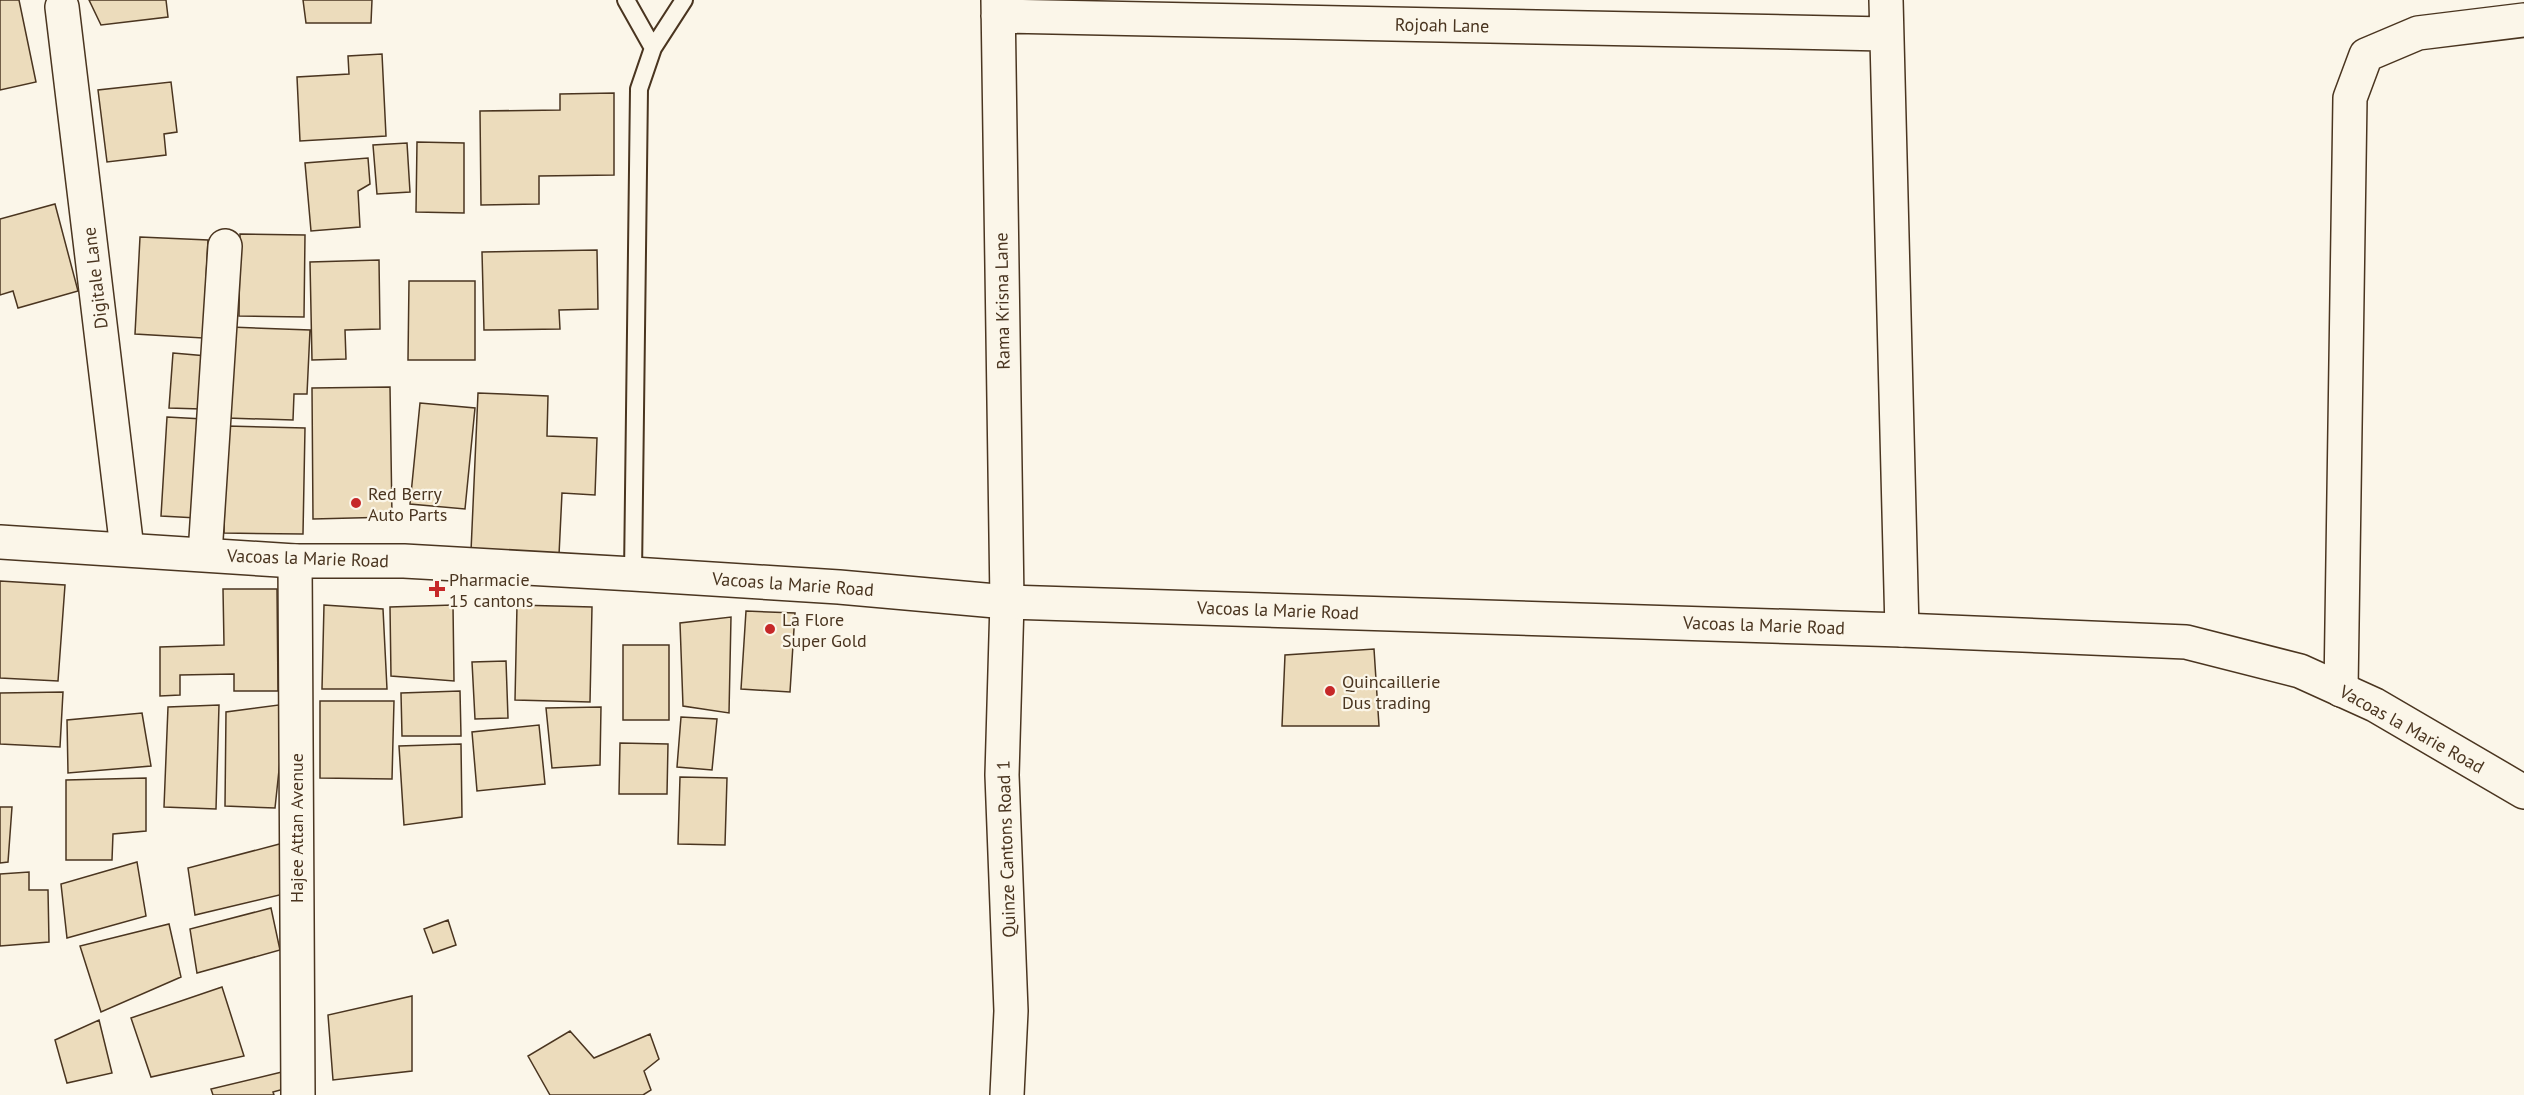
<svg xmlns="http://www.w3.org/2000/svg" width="2524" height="1095" viewBox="0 0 2524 1095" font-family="'PT Sans',sans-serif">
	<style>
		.building { fill: #ecdcbc; stroke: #4a3520; stroke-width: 1.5 }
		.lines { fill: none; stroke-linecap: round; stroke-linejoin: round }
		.lane-casing { stroke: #4a3520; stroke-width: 20 }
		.street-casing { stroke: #4a3520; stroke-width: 36 }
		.secondary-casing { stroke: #4a3520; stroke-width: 36 }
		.lane { stroke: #fbf6e9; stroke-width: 16 }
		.street { stroke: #fbf6e9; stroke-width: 33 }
		.secondary { stroke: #fbf6e9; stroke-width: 33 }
		.poi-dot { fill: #c62828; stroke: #fbf6e9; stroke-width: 2 }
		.labels { text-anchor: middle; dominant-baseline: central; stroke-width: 4.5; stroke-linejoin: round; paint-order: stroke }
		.street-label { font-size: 18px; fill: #4a3520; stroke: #fbf6e9 }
		.poi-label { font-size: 18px; fill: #4a3520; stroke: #fbf6e9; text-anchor: start }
	</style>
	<rect width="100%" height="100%" fill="#fbf6e9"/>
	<path class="building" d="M 0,0 L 19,0 L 36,82 L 0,90 Z
		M 89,0 L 166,0 L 168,17 L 101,25 Z
		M 303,0 L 372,0 L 371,23 L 306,23 Z
		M 382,54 L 386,136 L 300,141 L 297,77 L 349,74 L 348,56 Z
		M 171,82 L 177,132 L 164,134 L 166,155 L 107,162 L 98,90 Z
		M 614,93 L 614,175 L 539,176 L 539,204 L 481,205 L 480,111 L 560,110 L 560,94 Z
		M 417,142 L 464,143 L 464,213 L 416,212 Z
		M 407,143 L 410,192 L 377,194 L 373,145 Z
		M 368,158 L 370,184 L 358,191 L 360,227 L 311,231 L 305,163 Z
		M 55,204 L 78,291 L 18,308 L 13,291 L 0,295 L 0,219 Z
		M 240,234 L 305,235 L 304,317 L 239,316 Z
		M 140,237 L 208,240 L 203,338 L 135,334 Z
		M 597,250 L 598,309 L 559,310 L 560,329 L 484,330 L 482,252 Z
		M 379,260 L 380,329 L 345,330 L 346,359 L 312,360 L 310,262 Z
		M 409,281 L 475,281 L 475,360 L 408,360 Z
		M 230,327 L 310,330 L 307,394 L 294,394 L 293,420 L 227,418 Z
		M 173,353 L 207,356 L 201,409 L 169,408 Z
		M 390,387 L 392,517 L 313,519 L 312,388 Z
		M 478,393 L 548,396 L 547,436 L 597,438 L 595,495 L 562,493 L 559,555 L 471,551 Z
		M 420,403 L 475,408 L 465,509 L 410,504 Z
		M 167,417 L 203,419 L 197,518 L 161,516 Z
		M 226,426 L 305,428 L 303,534 L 224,533 Z
		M 0,581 L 65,585 L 58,681 L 0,678 Z
		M 223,589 L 277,589 L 278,691 L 234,691 L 234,674 L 180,675 L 180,695 L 160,696 L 160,647 L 224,645 Z
		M 324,605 L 383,609 L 387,689 L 322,689 Z
		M 453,605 L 454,681 L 391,676 L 390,607 Z
		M 517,605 L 592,607 L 590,702 L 515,700 Z
		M 746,611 L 795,613 L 790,692 L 741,689 Z
		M 731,617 L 729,713 L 683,706 L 680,623 Z
		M 623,645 L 669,645 L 669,720 L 623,720 Z
		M 1374,649 L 1379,726 L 1282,726 L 1285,655 Z
		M 506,661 L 508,718 L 475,719 L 472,662 Z
		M 460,691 L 461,736 L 402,736 L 401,693 Z
		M 63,692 L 60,747 L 0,744 L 0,693 Z
		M 320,701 L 394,701 L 392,779 L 320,778 Z
		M 286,704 L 275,808 L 225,806 L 226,712 Z
		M 219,705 L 216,809 L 164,807 L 168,707 Z
		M 601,707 L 600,765 L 552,768 L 546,708 Z
		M 142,713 L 151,766 L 68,773 L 67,720 Z
		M 681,717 L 717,719 L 712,770 L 677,767 Z
		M 539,725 L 545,784 L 477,791 L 472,732 Z
		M 620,743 L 668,744 L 667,794 L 619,794 Z
		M 461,744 L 462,817 L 404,825 L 399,746 Z
		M 680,777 L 727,778 L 725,845 L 678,844 Z
		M 146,778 L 146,831 L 113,834 L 112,860 L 66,860 L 66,780 Z
		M 0,807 L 12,807 L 8,862 L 0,863 Z
		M 287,842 L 288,893 L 195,915 L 188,868 Z
		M 137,862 L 146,916 L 67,938 L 61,884 Z
		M 29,872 L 29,890 L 48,890 L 49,942 L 0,946 L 0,874 Z
		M 271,908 L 280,950 L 197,973 L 190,929 Z
		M 448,920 L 456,945 L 433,953 L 424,929 Z
		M 169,924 L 181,977 L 101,1012 L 80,946 Z
		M 222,987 L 244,1056 L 151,1077 L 131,1018 Z
		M 412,996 L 412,1071 L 333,1080 L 328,1015 Z
		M 99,1020 L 112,1073 L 67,1083 L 55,1040 Z
		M 570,1031 L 594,1058 L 650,1034 L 659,1059 L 644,1071 L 651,1090 L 643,1095 L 550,1095 L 528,1056 Z
		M 286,1071 L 284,1089 L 273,1092 L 274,1095 L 213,1095 L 211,1089 Z"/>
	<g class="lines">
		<defs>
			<path id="lane" d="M 626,0 L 653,48
				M 633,574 L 639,89 L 653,48 L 684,0"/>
			<path id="street" d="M 998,0 L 1007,602 L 1002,775 L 1011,1011 L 1007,1095
				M 1886,0 L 1902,630
				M 62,7 L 127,549
				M 998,16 L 1885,34
				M 205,554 L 225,246
				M 295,561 L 298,1095
				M 2341,690 L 2350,98 L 2366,55 L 2418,33 L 2524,20"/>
			<path id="secondary" d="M 0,542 L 295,561 L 404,561 L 633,574 L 839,587 L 1007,602 L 1902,630 L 2186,642 L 2300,671 L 2375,705 L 2524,792"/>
		</defs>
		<use href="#lane" class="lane-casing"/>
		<use href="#street" class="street-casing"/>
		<use href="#secondary" class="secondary-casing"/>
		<use href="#lane" class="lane"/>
		<use href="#street" class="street"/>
		<use href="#secondary" class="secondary"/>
	</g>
	<g class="poi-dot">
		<circle cx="356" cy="503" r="6"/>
		<path d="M434 580h6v6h6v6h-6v6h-6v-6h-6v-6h6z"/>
		<circle cx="770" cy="629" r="6"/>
		<circle cx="1330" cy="691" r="6"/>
	</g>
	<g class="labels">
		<g class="street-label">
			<text transform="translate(1442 25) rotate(1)">Rojoah Lane</text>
			<text transform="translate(95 278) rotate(-97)">Digitale Lane</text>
			<text transform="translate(1002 301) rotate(-91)">Rama Krisna Lane</text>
			<text transform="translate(308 558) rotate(2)">Vacoas la Marie Road</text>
			<text transform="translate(793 584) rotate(4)">Vacoas la Marie Road</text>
			<text transform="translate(1278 610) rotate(2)">Vacoas la Marie Road</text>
			<text transform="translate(1764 625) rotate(2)">Vacoas la Marie Road</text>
			<text transform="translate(2412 729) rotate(29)">Vacoas la Marie Road</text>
			<text transform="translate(296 828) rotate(-90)">Hajee Attan Avenue</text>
			<text transform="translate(1006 849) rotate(-92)">Quinze Cantons Road 1</text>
		</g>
		<g class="poi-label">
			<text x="368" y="493">Red Berry<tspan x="368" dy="21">Auto Parts</tspan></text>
			<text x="449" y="579">Pharmacie<tspan x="449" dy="21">15 cantons</tspan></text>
			<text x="782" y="619">La Flore<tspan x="782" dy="21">Super Gold</tspan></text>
			<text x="1342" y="681">Quincaillerie<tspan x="1342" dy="21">Dus trading</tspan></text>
		</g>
	</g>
</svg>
